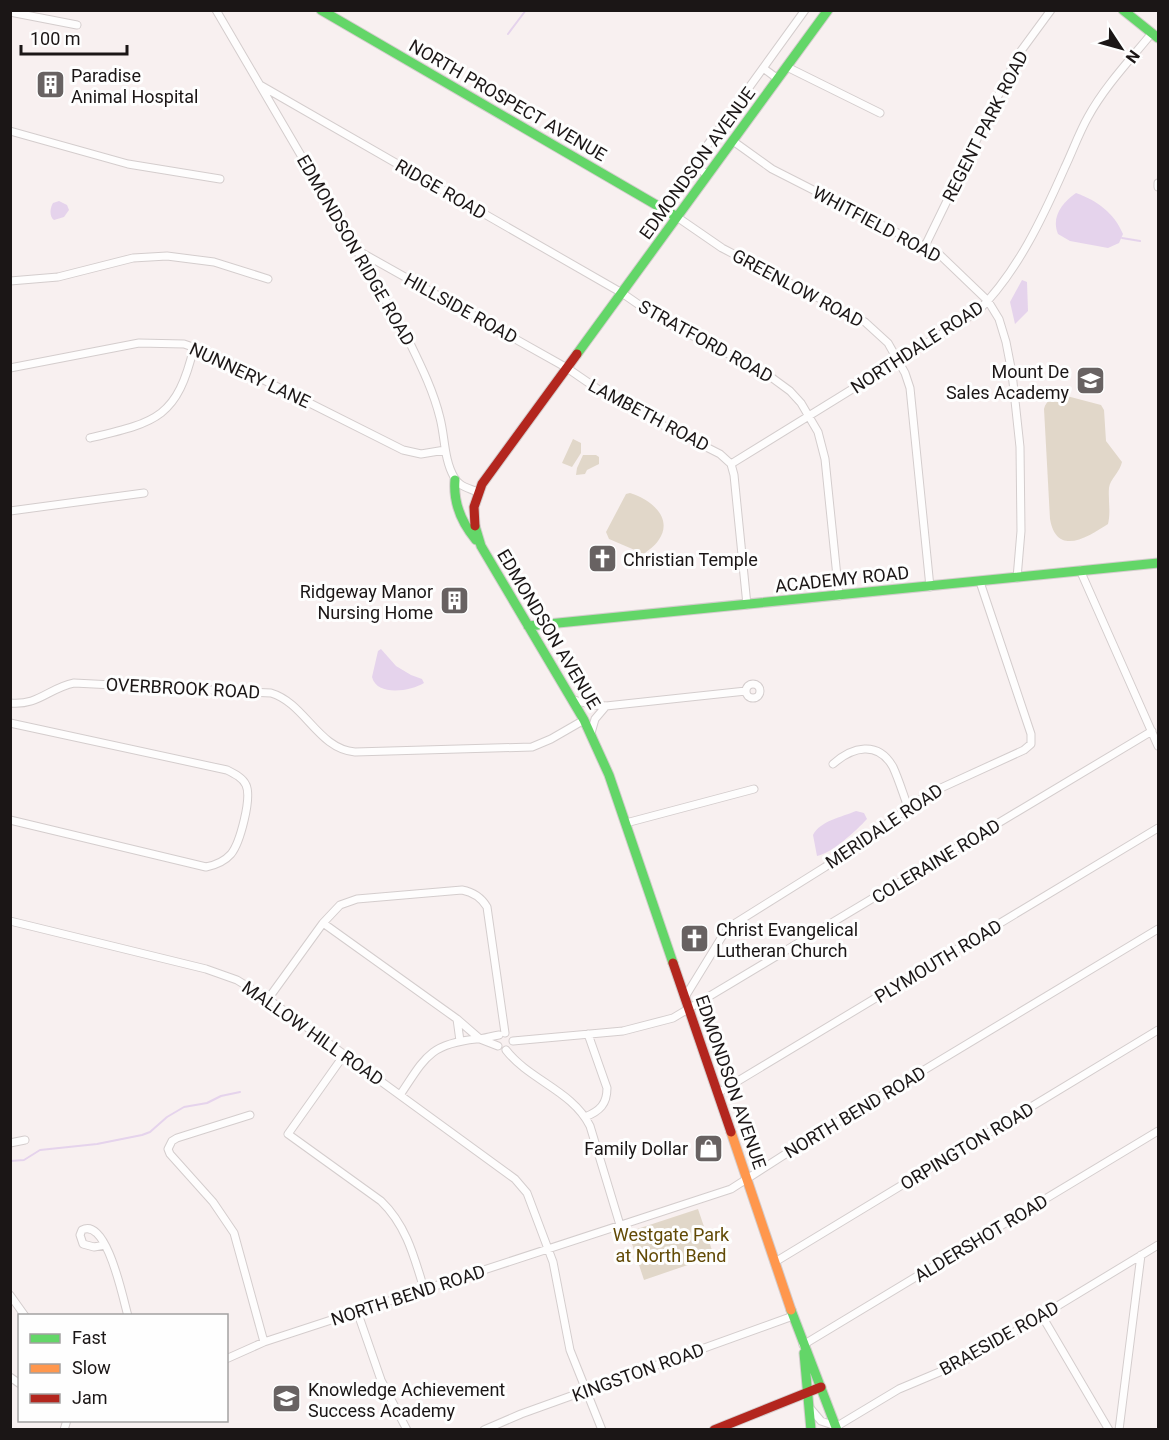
<svg xmlns="http://www.w3.org/2000/svg" width="1169" height="1440" viewBox="0 0 1169 1440" font-family="Roboto,sans-serif">
	<style>
		.green { fill: #e1d7c9 }
		.water { fill: #e5d3ec }
		.lines { fill: none; stroke-linecap: round; stroke-linejoin: round }
		.stream { stroke: #e5d3ec; stroke-width: 2 }
		.street-casing { stroke: #d4cdcd; stroke-width: 9 }
		.fast-casing { stroke: #d4cdcd; stroke-width: 11 }
		.slow-casing { stroke: #d4cdcd; stroke-width: 11 }
		.jam-casing { stroke: #d4cdcd; stroke-width: 11 }
		.street { stroke: #fefdfd; stroke-width: 7 }
		.fast { stroke: #63d668; stroke-width: 9 }
		.slow { stroke: #ff974d; stroke-width: 9 }
		.jam { stroke: #b3261e; stroke-width: 9 }
		.labels { text-anchor: middle; dominant-baseline: central; stroke-width: 6; stroke-linejoin: round; paint-order: stroke }
		.poi-label { font-size: 18px; fill: #1b1616; stroke: #fefefe; text-anchor: start }
		.street-label { font-size: 18px; fill: #1b1616; stroke: #fefefe }
		.park-label { font-size: 18px; fill: #624a06; stroke: #fefefe }
	</style>
	<rect width="100%" height="100%" fill="#f8f0f0"/>
	<path class="green" d="M 1063,395 L 1101,405 L 1104,410 L 1106,441 L 1122,462 C 1120,472 1110,479 1109,488 C 1108,500 1111,512 1108,524 C 1089,536 1057,558 1050,519 L 1044,409 C 1046,400 1054,396 1063,395 Z
		M 573,439 L 581,443 L 581,453 L 572,467 L 562,463 Z
		M 583,455 L 596,455 L 599,457 L 599,464 L 587,470 L 585,474 L 576,475 L 577,468 Z
		M 630,493 C 650,499 675,518 658,541 C 655,546 648,550 644,554 L 609,539 L 606,532 L 626,494 Z
		M 698,1209 L 714,1256 L 644,1280 L 628,1232 Z"/>
	<path class="water" d="M 1076,193 C 1098,201 1114,213 1123,234 L 1119,243 L 1108,248 L 1070,241 L 1058,234 C 1051,217 1062,203 1076,193 Z
		M 59,201 L 67,205 L 69,210 L 64,217 L 54,220 C 49,216 50,208 53,203 Z
		M 1022,280 L 1027,282 L 1028,311 L 1015,324 L 1010,302 Z
		M 381,649 L 396,666 L 411,675 L 422,679 L 424,683 C 411,691 377,697 372,677 L 378,651 Z
		M 856,811 L 864,813 L 867,819 C 856,831 832,853 817,856 L 813,835 C 820,821 842,817 856,811 Z"/>
	<g class="lines">
		<path class="stream" d="M 508,34 L 526,10
			M 1122,238 L 1140,241
			M 10,1161 L 24,1160 L 40,1150 L 97,1144 L 142,1135 L 150,1132 L 167,1117 L 184,1107 L 207,1103 L 221,1096 L 240,1092"/>
		<defs>
			<path id="street" d="M 216,10 L 406,335 C 419,362 433,389 440,418 C 445,437 444,460 454,477 C 458,486 469,488 477,492
				M 10,12 L 77,25
				M 787,67 L 880,113
				M 763,68 L 778,79
				M 260,85 L 622,293 L 661,320 L 764,372 L 790,391 L 801,403 L 818,432 L 825,459 L 839,596
				M 10,131 L 128,164 L 220,179
				M 733,141 L 772,169 L 939,254 L 988,301 L 999,319 L 1006,342 L 1012,373 L 1020,447 L 1021,531 L 1017,578
				M 708,175 L 693,165 L 805,10
				M 1158,183 L 1158,187
				M 677,217 L 722,248 L 865,322 L 888,343 L 905,373 L 910,388 L 930,587
				M 925,246 L 1018,55 L 1051,10
				M 355,249 L 567,368 L 615,401 L 720,454 L 731,464 L 734,475 L 747,605
				M 10,281 L 58,277 L 133,258 L 167,256 L 214,262 L 268,279
				M 10,368 L 139,343 L 184,344 L 210,353 L 403,450 L 421,454 L 445,450
				M 90,438 C 157,422 177,418 194,347
				M 731,464 L 977,312 C 1017,273 1043,217 1065,167 C 1073,150 1079,133 1088,117 C 1105,86 1130,60 1152,33
				M 10,511 L 144,493
				M 1080,570 L 1158,746
				M746 691a7 7 0 1 1 14 0a7 7 0 1 1-14 0Z
				M 573,700 L 595,705 L 606,706 L 746,691
				M 10,703 C 38,706 49,688 74,683 L 271,693 C 305,703 318,749 355,752 L 532,747 L 551,739 L 584,720
				M 10,723 L 227,770 C 235,774 243,778 246,785 C 252,798 240,843 231,854 C 224,862 216,865 206,867 L 10,820
				M 591,733 L 595,719 L 606,706
				M 833,764 C 852,747 878,740 893,767 C 899,780 903,794 908,807
				M 626,823 L 754,789
				M 10,921 L 206,969 L 237,980 L 268,999 L 515,1179 L 527,1193 L 553,1262 L 570,1350 L 602,1430
				M 323,923 L 457,1019 L 480,1039 L 498,1046
				M 685,997 L 723,935 L 734,924 L 825,867 L 930,793 L 1024,750 L 1031,744 L 1031,734 L 980,582
				M 268,999 L 323,923 L 340,905 L 357,899 L 462,890 C 473,892 481,897 487,907 L 505,1033
				M 457,1019 L 460,1041
				M 513,1041 L 623,1031 L 673,1018 L 1152,731
				M 506,1050 C 529,1080 573,1091 590,1126 L 620,1225
				M 344,1055 L 288,1134 L 381,1201 C 406,1225 414,1256 424,1289
				M 718,1093 L 1158,828
				M 400,1095 C 425,1058 429,1044 476,1039 C 484,1039 491,1036 499,1035
				M 250,1115 L 177,1138 L 172,1141 L 168,1149 L 170,1154 L 213,1202 L 234,1233 L 264,1342
				M 585,1117 C 600,1111 607,1104 607,1088 L 588,1034
				M 10,1143 L 25,1140
				M 105,1245 L 94,1247 L 83,1244 L 80,1235 L 82,1230 C 107,1217 123,1299 128,1316
				M 775,1262 L 1158,1030
				M 10,1295 L 25,1316
				M 357,1311 L 381,1380 L 407,1430
				M 1042,1316 L 1109,1430
				M 803,1345 L 1158,1131
				M 226,1359 L 264,1342 L 731,1189 L 798,1146 L 1158,929
				M 10,1377 L 20,1384
				M 810,1408 L 821,1421 L 836,1426
				M 834,1428 L 899,1389 L 961,1363 L 993,1345 L 1158,1245
				M 64,1430 L 67,1420
				M 484,1430 L 521,1414 L 793,1316
				M 1119,1430 L 1141,1255"/>
			<path id="fast" d="M 321,10 L 677,217
				M 1123,10 L 1158,38
				M 577,354 L 828,10
				M 455,480 C 453,503 461,522 476,540
				M 475,526 L 481,546 L 584,720 L 609,775 L 673,963
				M 528,626 L 1158,563
				M 791,1310 L 837,1430
				M 804,1353 L 811,1430"/>
			<path id="slow" d="M 731,1132 L 791,1310"/>
			<path id="jam" d="M 475,526 L 474,507 L 482,484 L 577,354
				M 673,963 L 731,1132
				M 714,1430 L 821,1387"/>
		</defs>
		<use href="#street" class="street-casing"/>
		<use href="#fast" class="fast-casing"/>
		<use href="#slow" class="slow-casing"/>
		<use href="#jam" class="jam-casing"/>
		<use href="#street" class="street"/>
		<use href="#fast" class="fast"/>
		<use href="#slow" class="slow"/>
		<use href="#jam" class="jam"/>
	</g>
	<defs>
		<symbol id="building-square" viewBox="-11 -11 22 22"><rect x="-9" y="-9" width="18" height="18" rx="4" fill="#686262" stroke="#fefefe"/><path d="M-4-6H4V6H1V3H-1V6H-4ZM-2.5-4.3h1.7v1.8h-1.7ZM.8-4.3h1.7v1.8H.8ZM-2.5-1h1.7V.8h-1.7ZM.8-1h1.7V.8H.8Z" fill="#fff"/></symbol>
		<symbol id="school-square" viewBox="-11 -11 22 22"><rect x="-9" y="-9" width="18" height="18" rx="4" fill="#686262" stroke="#fefefe"/><path d="M0-5L7-2L0 1L-7-2ZM-4 1L0 2.5L4 1V4Q0 6-4 4Z" fill="#fff"/></symbol>
		<symbol id="church-square" viewBox="-11 -11 22 22"><rect x="-9" y="-9" width="18" height="18" rx="4" fill="#686262" stroke="#fefefe"/><path d="M-1.2-6h2.4v3.5h3.3v2.4h-3.3V6h-2.4V-.1h-3.3v-2.4h3.3Z" fill="#fff"/></symbol>
		<symbol id="shop-square" viewBox="-11 -11 22 22"><rect x="-9" y="-9" width="18" height="18" rx="4" fill="#686262" stroke="#fefefe"/><path d="M-5-2.5h2.3a2.7 3.5 0 0 1 5.4 0H5L5.5 6h-11ZM-1.5-2.5h3a1.5 2.3 0 0 0-3 0Z" fill="#fff"/></symbol>
	</defs>
	<g fill-rule="evenodd">
		<use href="#building-square" x="34" y="68" width="33" height="33"/>
		<use href="#school-square" x="1074" y="364" width="33" height="33"/>
		<use href="#church-square" x="586" y="542" width="33" height="33"/>
		<use href="#building-square" x="438" y="584" width="33" height="33"/>
		<use href="#church-square" x="678" y="922" width="33" height="33"/>
		<use href="#shop-square" x="692" y="1132" width="33" height="33"/>
		<use href="#school-square" x="270" y="1382" width="33" height="33"/>
	</g>
	<g class="labels">
		<g class="poi-label">
			<text x="71" y="75">Paradise<tspan x="71" dy="21">Animal Hospital</tspan></text>
			<text x="1069" y="371" text-anchor="end">Mount De<tspan x="1069" dy="21">Sales Academy</tspan></text>
			<text x="623" y="559">Christian Temple</text>
			<text x="433" y="591" text-anchor="end">Ridgeway Manor<tspan x="433" dy="21">Nursing Home</tspan></text>
			<text x="716" y="929">Christ Evangelical<tspan x="716" dy="21">Lutheran Church</tspan></text>
			<text x="688" y="1148" text-anchor="end">Family Dollar</text>
			<text x="308" y="1389">Knowledge Achievement<tspan x="308" dy="21">Success Academy</tspan></text>
		</g>
		<g class="street-label">
			<text transform="translate(508 100) rotate(30)">NORTH PROSPECT AVENUE</text>
			<text transform="translate(985 126) rotate(-63)">REGENT PARK ROAD</text>
			<text transform="translate(697 163) rotate(-54)">EDMONDSON AVENUE</text>
			<text transform="translate(441 189) rotate(30)">RIDGE ROAD</text>
			<text transform="translate(877 224) rotate(28)">WHITFIELD ROAD</text>
			<text transform="translate(356 250) rotate(60)">EDMONDSON RIDGE ROAD</text>
			<text transform="translate(798 288) rotate(28)">GREENLOW ROAD</text>
			<text transform="translate(461 308) rotate(29)">HILLSIDE ROAD</text>
			<text transform="translate(706 341) rotate(29)">STRATFORD ROAD</text>
			<text transform="translate(917 347) rotate(-33)">NORTHDALE ROAD</text>
			<text transform="translate(250 375) rotate(25)">NUNNERY LANE</text>
			<text transform="translate(649 415) rotate(28)">LAMBETH ROAD</text>
			<text transform="translate(842 579) rotate(-6)">ACADEMY ROAD</text>
			<text transform="translate(549 629) rotate(59)">EDMONDSON AVENUE</text>
			<text transform="translate(183 688) rotate(3)">OVERBROOK ROAD</text>
			<text transform="translate(884 826) rotate(-34)">MERIDALE ROAD</text>
			<text transform="translate(936 861) rotate(-31)">COLERAINE ROAD</text>
			<text transform="translate(938 961) rotate(-31)">PLYMOUTH ROAD</text>
			<text transform="translate(313 1033) rotate(35)">MALLOW HILL ROAD</text>
			<text transform="translate(731 1082) rotate(71)">EDMONDSON AVENUE</text>
			<text transform="translate(855 1112) rotate(-31)">NORTH BEND ROAD</text>
			<text transform="translate(967 1146) rotate(-31)">ORPINGTON ROAD</text>
			<text transform="translate(981 1238) rotate(-31)">ALDERSHOT ROAD</text>
			<text transform="translate(408 1295) rotate(-18)">NORTH BEND ROAD</text>
			<text transform="translate(999 1338) rotate(-29)">BRAESIDE ROAD</text>
			<text transform="translate(638 1372) rotate(-20)">KINGSTON ROAD</text>
		</g>
		<g class="park-label">
			<text x="671" y="1234">Westgate Park<tspan x="671" dy="21">at North Bend</tspan></text>
		</g>
	</g>
	<rect width="1169" height="1440" fill="none" stroke="#1b1616" stroke-width="24"/>
	<rect x="18" y="1314" width="210" height="108" fill="#fefefe" stroke="#a3a1a1" stroke-width="1.5"/>
	<rect x="30" y="1334" width="30" height="9" fill="#63d668" stroke="#a3a1a1" stroke-width="1.5"/>
	<text x="72" y="1344" font-size="18" fill="#1b1616">Fast</text>
	<rect x="30" y="1364" width="30" height="9" fill="#ff974d" stroke="#a3a1a1" stroke-width="1.5"/>
	<text x="72" y="1374" font-size="18" fill="#1b1616">Slow</text>
	<rect x="30" y="1394" width="30" height="9" fill="#b3261e" stroke="#a3a1a1" stroke-width="1.5"/>
	<text x="72" y="1404" font-size="18" fill="#1b1616">Jam</text>
	<g transform="translate(1121 48) rotate(126)" stroke="#fefefe" stroke-width="4.5" paint-order="stroke">
	<path d="M0-4.5L10 22L0 15L-10 22Z" fill="#1b1616"/>
	<text y="-9" font-size="16" font-weight="bold" text-anchor="middle" fill="#1b1616">N</text>
	</g>
	<path d="M21 45v9h106v-9" fill="none" stroke="#1b1616" stroke-width="3"/>
	<text x="30" y="45" font-size="18" fill="#1b1616" stroke="#fefefe" stroke-width="4.5" paint-order="stroke">100 m</text>
</svg>
